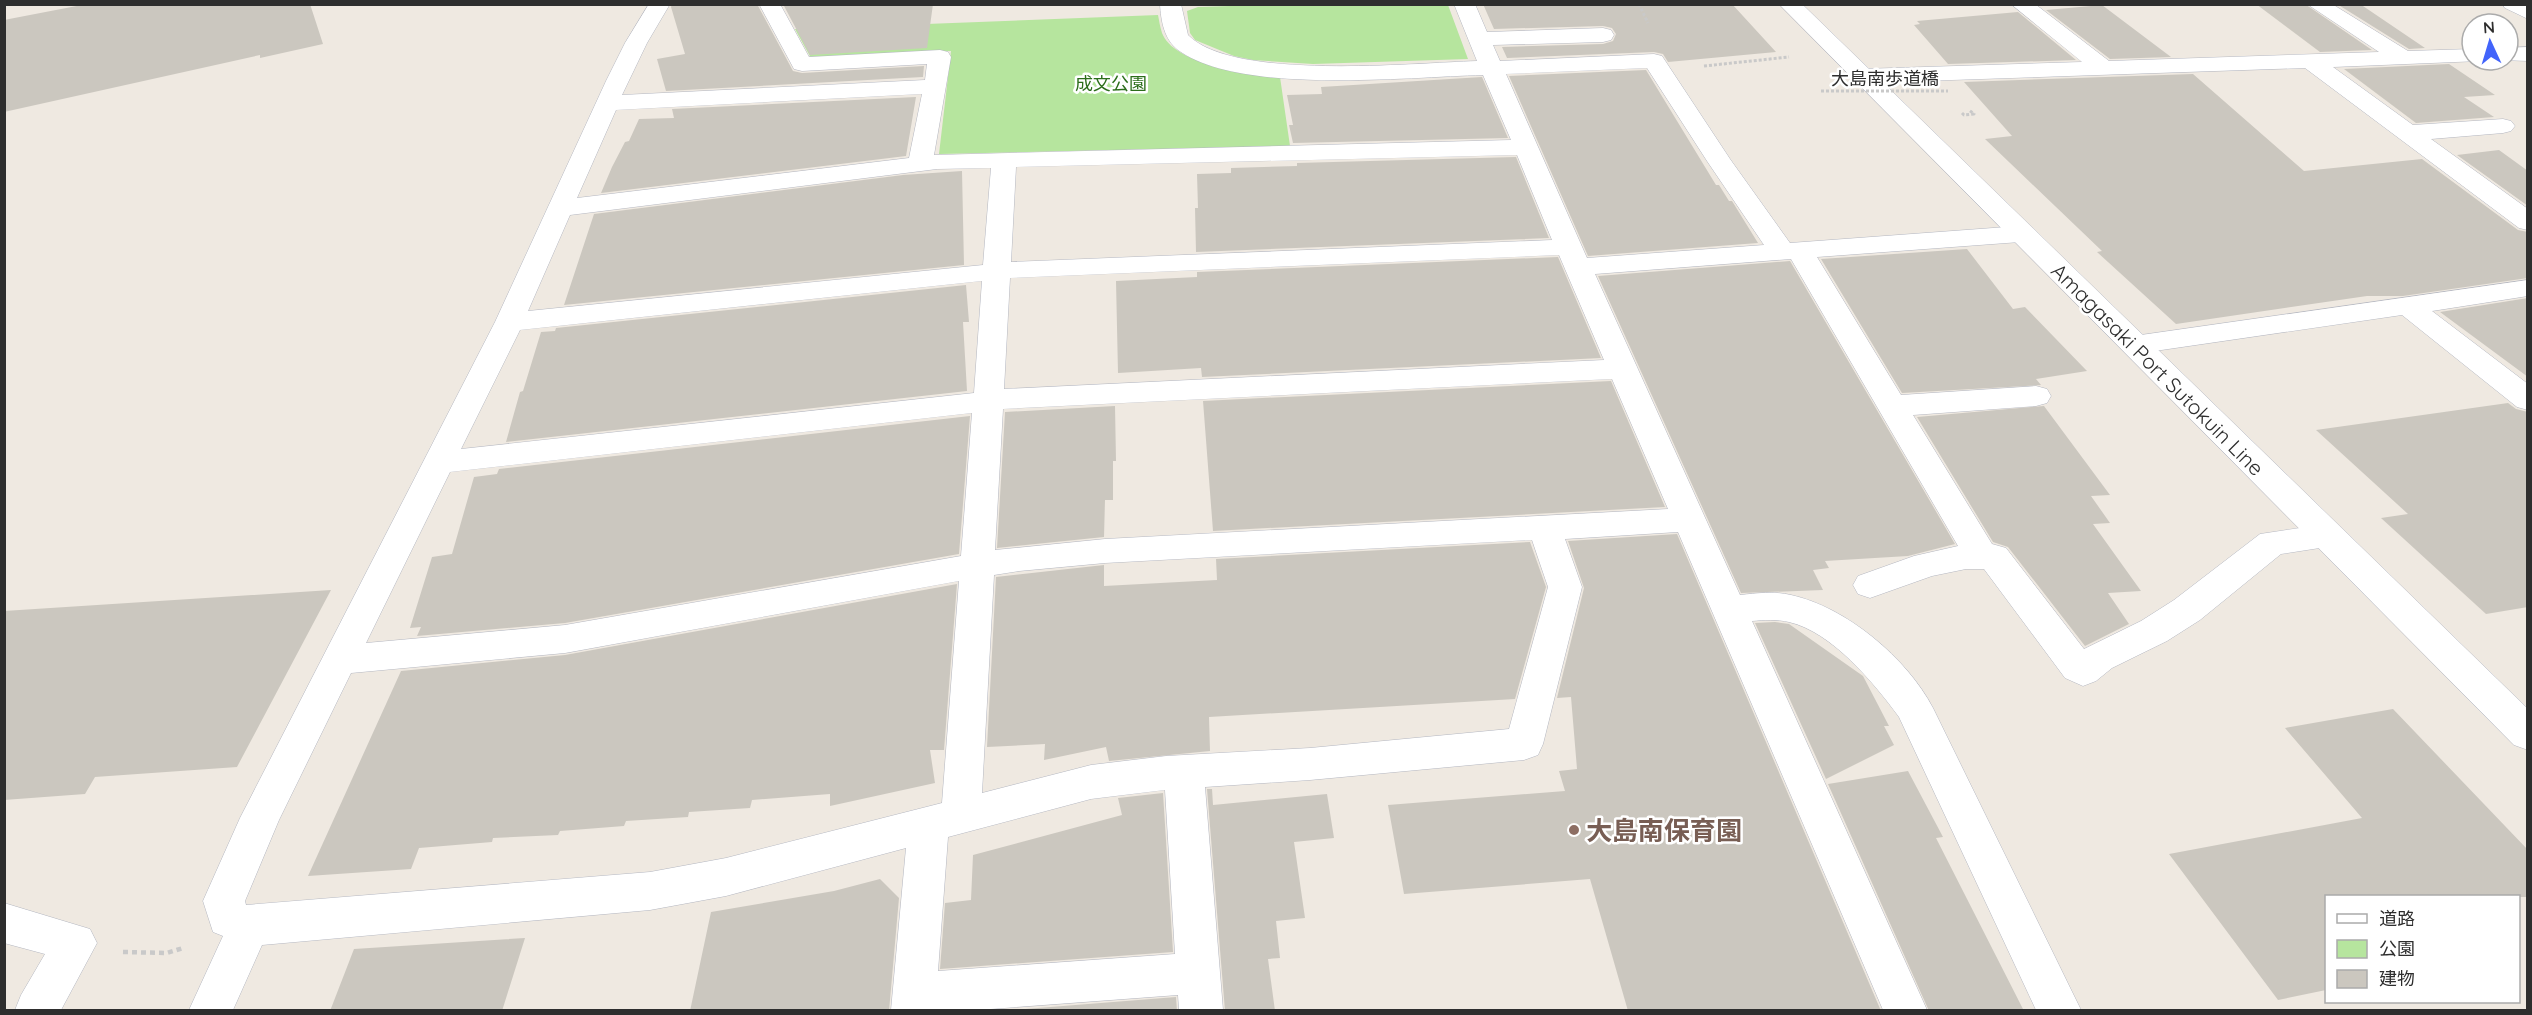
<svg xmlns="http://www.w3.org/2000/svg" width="2532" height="1015" viewBox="0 0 2532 1015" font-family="Quicksand,'Noto Sans JP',sans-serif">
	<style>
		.green { fill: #b6e59e }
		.building { fill: #cbc7bf }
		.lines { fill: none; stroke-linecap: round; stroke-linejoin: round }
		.street-casing { stroke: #b4b7c1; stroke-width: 1 }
		.secondary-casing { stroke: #b4b7c1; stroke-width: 1 }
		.path-far1 { stroke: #c9c9c9; stroke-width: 3; stroke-dasharray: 3 2; stroke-linecap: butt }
		.path { stroke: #c9c9c9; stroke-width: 4.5; stroke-dasharray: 5 4; stroke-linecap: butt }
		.street { fill: #fff; fill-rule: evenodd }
		.secondary { fill: #fff; fill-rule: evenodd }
		.path-bridge { stroke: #c9c9c9; stroke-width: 3; stroke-dasharray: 3 2; stroke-linecap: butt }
		.education-dot { fill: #8d6e63; stroke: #fff; stroke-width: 2 }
		.labels { text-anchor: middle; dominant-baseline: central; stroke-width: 5; stroke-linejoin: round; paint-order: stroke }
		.far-street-label { font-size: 18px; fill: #2e2e2e; stroke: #fff }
		.far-park-label { font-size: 18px; fill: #2c6e1b; stroke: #fff }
		.street-label { font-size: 21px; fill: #2e2e2e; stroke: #fff }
		.near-education-label { font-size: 26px; font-weight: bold; fill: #785e54; stroke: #fff; text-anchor: start }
	</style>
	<rect width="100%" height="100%" fill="#efe9e1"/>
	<path class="green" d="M 1261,5 L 1448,5 L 1468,59 L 1313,64 L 1253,60 L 1234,56 L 1195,40 L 1190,33 L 1187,11 L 1198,7 Z
		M 1158,15 C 1159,20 1160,27 1162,33 C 1175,66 1250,72 1280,77 L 1290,146 L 939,154 L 951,51 L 811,58 L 795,29 Z"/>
	<path class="building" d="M 87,4 L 310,4 L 323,44 L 260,58 L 260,55 L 4,112 L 4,20 Z
		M 672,4 L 757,4 L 793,71 L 802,73 L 924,66 L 923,77 L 666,91 L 657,59 L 685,54 L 671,7 Z
		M 783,4 L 933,4 L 927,48 L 810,55 Z
		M 1483,4 L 1732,4 L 1776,52 L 1668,62 L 1663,54 L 1654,52 L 1507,58 L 1502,47 L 1603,44 L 1613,41 L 1616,34 L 1612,28 L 1603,26 L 1494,29 Z
		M 2256,4 L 2305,4 L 2372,50 L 2320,52 Z
		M 2337,4 L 2360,4 L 2425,48 L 2409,49 Z
		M 2102,5 L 2171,57 L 2110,59 L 2046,10 Z
		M 2018,12 L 2076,60 L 1948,64 L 1914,25 L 1920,24 L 1917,21 Z
		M 2449,64 L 2495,95 L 2464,97 L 2494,117 L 2416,123 L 2344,69 Z
		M 1646,70 L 1716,185 L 1719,185 L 1729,201 L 1732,201 L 1758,243 L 1588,256 L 1509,76 Z
		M 2193,74 L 2304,171 L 2422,159 L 2518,230 L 2528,232 L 2528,278 L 2403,296 L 2367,296 L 2176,324 L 2097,252 L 2102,251 L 1985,139 L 2012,136 L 1964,82 Z
		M 1482,77 L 1508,138 L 1293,143 L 1289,125 L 1293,125 L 1287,95 L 1322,94 L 1321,87 Z
		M 916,97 L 906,156 L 601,193 L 612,167 L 625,142 L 629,141 L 639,119 L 674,118 L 672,109 Z
		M 2499,150 L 2528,171 L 2528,206 L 2457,155 Z
		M 1516,157 L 1549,238 L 1196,252 L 1195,208 L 1198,208 L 1197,174 L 1231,173 L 1231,168 L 1297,166 L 1297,163 Z
		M 962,171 L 964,265 L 564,305 L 594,214 L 903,175 Z
		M 1967,249 L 2013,309 L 2025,307 L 2087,371 L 2036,379 L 2041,385 L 1902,393 L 1821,259 Z
		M 1558,257 L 1601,358 L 1202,377 L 1201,368 L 1118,373 L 1116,281 L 1197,277 L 1197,272 Z
		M 1790,261 L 1955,544 L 1908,556 L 1825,561 L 1829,568 L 1813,570 L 1823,590 L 1741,593 L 1598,276 Z
		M 966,285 L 969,322 L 963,322 L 967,391 L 506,442 L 520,392 L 523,391 L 541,332 L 555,331 L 556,328 Z
		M 2528,298 L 2528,377 L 2440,312 Z
		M 1611,381 L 1665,507 L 1213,531 L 1203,401 Z
		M 2508,403 L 2516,409 L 2528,412 L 2528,607 L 2486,614 L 2381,518 L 2408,514 L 2316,430 Z
		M 1115,406 L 1116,461 L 1113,461 L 1113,500 L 1105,500 L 1104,537 L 997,548 L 1005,412 Z
		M 2044,406 L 2110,495 L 2091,496 L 2110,523 L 2093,524 L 2141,591 L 2108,593 L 2129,624 L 2085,646 L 2008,547 L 1993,542 L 1917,417 Z
		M 970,416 L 959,554 L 565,623 L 417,636 L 421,627 L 410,628 L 432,557 L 452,554 L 474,477 L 497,474 L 499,469 Z
		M 1677,534 L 1881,1011 L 1628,1011 L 1590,879 L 1404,894 L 1388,805 L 1565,791 L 1559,771 L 1577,769 L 1571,697 L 1557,698 L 1584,588 L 1568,541 Z
		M 1530,542 L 1546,587 L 1515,699 L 1209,717 L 1210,751 L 1109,761 L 1106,747 L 1044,760 L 1045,744 L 987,747 L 996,577 L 1104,565 L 1104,586 L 1217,580 L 1216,559 Z
		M 957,584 L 944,750 L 930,750 L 935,783 L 830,806 L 830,794 L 752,800 L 750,808 L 689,812 L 688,817 L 626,821 L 624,826 L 560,831 L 558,835 L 493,838 L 492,842 L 419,848 L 411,869 L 308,876 L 401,671 L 565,655 Z
		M 331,590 L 237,767 L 95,777 L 85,794 L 4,800 L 4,611 Z
		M 1775,622 L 1789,624 L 1863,676 L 1889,726 L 1884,726 L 1894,745 L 1826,779 L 1755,623 Z
		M 2393,709 L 2528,850 L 2528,897 L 2326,897 L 2326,990 L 2278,1000 L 2169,854 L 2362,818 L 2285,728 Z
		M 1908,771 L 1943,837 L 1936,838 L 2024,1011 L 1929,1011 L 1828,784 Z
		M 1207,789 L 1212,789 L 1213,805 L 1327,794 L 1334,838 L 1294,842 L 1305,918 L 1276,921 L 1280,958 L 1268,959 L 1275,1011 L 1225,1011 Z
		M 1163,793 L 1173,952 L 940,969 L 945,903 L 971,900 L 973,855 L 1122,815 L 1118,798 Z
		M 880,879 L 899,898 L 889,1011 L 690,1011 L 711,912 L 834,891 Z
		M 525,938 L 502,1011 L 330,1011 L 354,949 Z
		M 1176,997 L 1177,1011 L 1001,1011 Z"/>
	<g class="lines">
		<defs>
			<path id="street" d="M 649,4 L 670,4 L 647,43 L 622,95 L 925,80 L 927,64 L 802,71 L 794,69 L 759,4 L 780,4 L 809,57 L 940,50 L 948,52 L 951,57 L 934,155 L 1511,140 L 1483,75 C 1406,77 1240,95 1178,50 C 1164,39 1161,21 1160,4 L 1181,4 L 1188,35 C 1233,81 1413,63 1477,61 L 1454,4 L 1475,4 L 1487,32 L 1603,28 L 1611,30 L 1614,35 L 1611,40 L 1603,42 L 1493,45 L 1500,61 L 1654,54 L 1662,56 L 1730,159 L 1790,243 L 2020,226 L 2029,228 L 2033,234 L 2029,240 L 2020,242 L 1817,257 L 1901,395 L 2036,386 L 2047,389 L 2051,396 L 2047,403 L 2036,406 L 1913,415 L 1992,544 L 2006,548 L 2084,649 L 2141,621 L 2174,600 L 2260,534 L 2327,524 L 2339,527 L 2344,536 L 2339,545 L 2281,554 L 2200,620 L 2167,641 L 2112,668 L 2096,681 L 2083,686 L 2065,678 L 1984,569 L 1966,569 L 1932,576 L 1870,598 L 1858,594 L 1853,585 L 1858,576 L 1914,556 L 1958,546 L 1791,259 L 1595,274 L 1740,595 C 1757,593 1774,591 1791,595 C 1846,607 1907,658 1933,708 L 2081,1010 L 2036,1010 L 1899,717 C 1874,683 1832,632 1789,622 C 1777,619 1764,620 1752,621 L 1927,1010 L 1883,1010 L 1678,532 L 1565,539 L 1582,587 L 1543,744 L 1538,755 L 1524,760 L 1310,780 L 1205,787 L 1223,1010 L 1179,1010 L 1178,995 L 977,1010 L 891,1010 L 906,848 L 726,896 L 650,910 L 262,945 L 233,1010 L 189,1010 L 223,936 L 213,932 L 203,901 L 240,818 L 495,322 L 606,81 L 625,43 ZM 1647,68 L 1707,161 L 1764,245 L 1587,258 L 1506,74 ZM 922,94 L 909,158 L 577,198 L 616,110 ZM 1517,155 L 1552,240 L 1011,262 L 1016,167 ZM 991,168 L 983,265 L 528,311 L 570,215 L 937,169 ZM 1559,255 L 1604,360 L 1004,389 L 1010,278 ZM 982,281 L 974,393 L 461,449 L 520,330 ZM 1612,379 L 1668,509 L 1105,539 L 995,550 L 1003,409 ZM 972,413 L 961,556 L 565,625 L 366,643 L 450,472 ZM 1532,540 L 1548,587 L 1509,729 L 1310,748 L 1166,756 L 1091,765 L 982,793 L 994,575 L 1019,571 L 1105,563 ZM 959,581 L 942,803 L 726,858 L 650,872 L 246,905 L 245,901 L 279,820 L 351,673 L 565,653 ZM 1165,790 L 1175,954 L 938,971 L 948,837 L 1091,799 Z
				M 2011,4 L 2035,4 L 2109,61 L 2379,52 L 2307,4 L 2332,4 L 2408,51 L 2472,49 L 2472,60 L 2480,61 L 2333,67 L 2413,125 L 2503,119 L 2511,121 L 2515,126 L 2511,131 L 2503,133 L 2431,139 L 2528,209 L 2528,230 L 2519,228 L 2305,68 L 1862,83 L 1854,81 L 1851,76 L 1854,71 L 1862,69 L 2082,62 Z
				M 2502,4 L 2528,4 L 2528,19 L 2505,8 Z
				M 2528,47 L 2528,61 L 2501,60 L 2508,60 L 2508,48 Z
				M 2528,280 L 2528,296 L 2432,311 L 2528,384 L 2528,410 L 2517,407 L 2402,315 L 2134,354 L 2124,351 L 2119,345 L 2124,339 L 2134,336 Z
				M 4,903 L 90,929 L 97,943 L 61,1010 L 15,1010 L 21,995 L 45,954 L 4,943 Z"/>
			<path id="secondary" d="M 1779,4 L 1802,4 L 2528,709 L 2528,750 L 2514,745 Z"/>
		</defs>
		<use href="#street" class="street-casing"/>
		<use href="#secondary" class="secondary-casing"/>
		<path class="path-far1" d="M 1639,4 L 1648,23
			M 1704,66 L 1789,57
			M 1962,113 L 1964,115 L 1974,114 L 1969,110"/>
		<path class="path" d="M 123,952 L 167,953 L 183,948"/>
		<use href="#street" class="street"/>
		<use href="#secondary" class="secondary"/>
		<path class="path-bridge" d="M 1821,91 L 1948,91"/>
	</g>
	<circle class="education-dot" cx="1574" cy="830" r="6"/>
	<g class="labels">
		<g class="far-street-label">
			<text x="1885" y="78">大島南歩道橋</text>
		</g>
		<g class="far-park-label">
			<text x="1111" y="83">成文公園</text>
		</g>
		<g class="street-label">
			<text transform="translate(2158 369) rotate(45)">Amagasaki Port Sutokuin Line</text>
		</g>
		<g class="near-education-label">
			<text x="1586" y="830">大島南保育園</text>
		</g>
	</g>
	<rect width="2532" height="1015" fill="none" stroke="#2e2e2e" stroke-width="12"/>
	<rect x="2325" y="895" width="195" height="108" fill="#ffffff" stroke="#ababab" stroke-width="1.5"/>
	<rect x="2337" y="914" width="30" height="9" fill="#ffffff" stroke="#ababab" stroke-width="1.5"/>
	<text x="2379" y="925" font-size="18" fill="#2e2e2e">道路</text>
	<rect x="2337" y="940" width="30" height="18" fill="#b6e59e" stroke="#ababab" stroke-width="1.5"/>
	<text x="2379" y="955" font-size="18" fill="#2e2e2e">公園</text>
	<rect x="2337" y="970" width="30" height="18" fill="#cbc7bf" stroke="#ababab" stroke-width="1.5"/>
	<text x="2379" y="985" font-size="18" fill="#2e2e2e">建物</text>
	<g transform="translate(2490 42) rotate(356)"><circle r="28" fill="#ffffff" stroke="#ababab" stroke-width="1.5"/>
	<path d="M0-4.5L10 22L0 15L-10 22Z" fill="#4264fb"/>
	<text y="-9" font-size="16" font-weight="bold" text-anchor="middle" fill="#2e2e2e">N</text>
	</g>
</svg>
